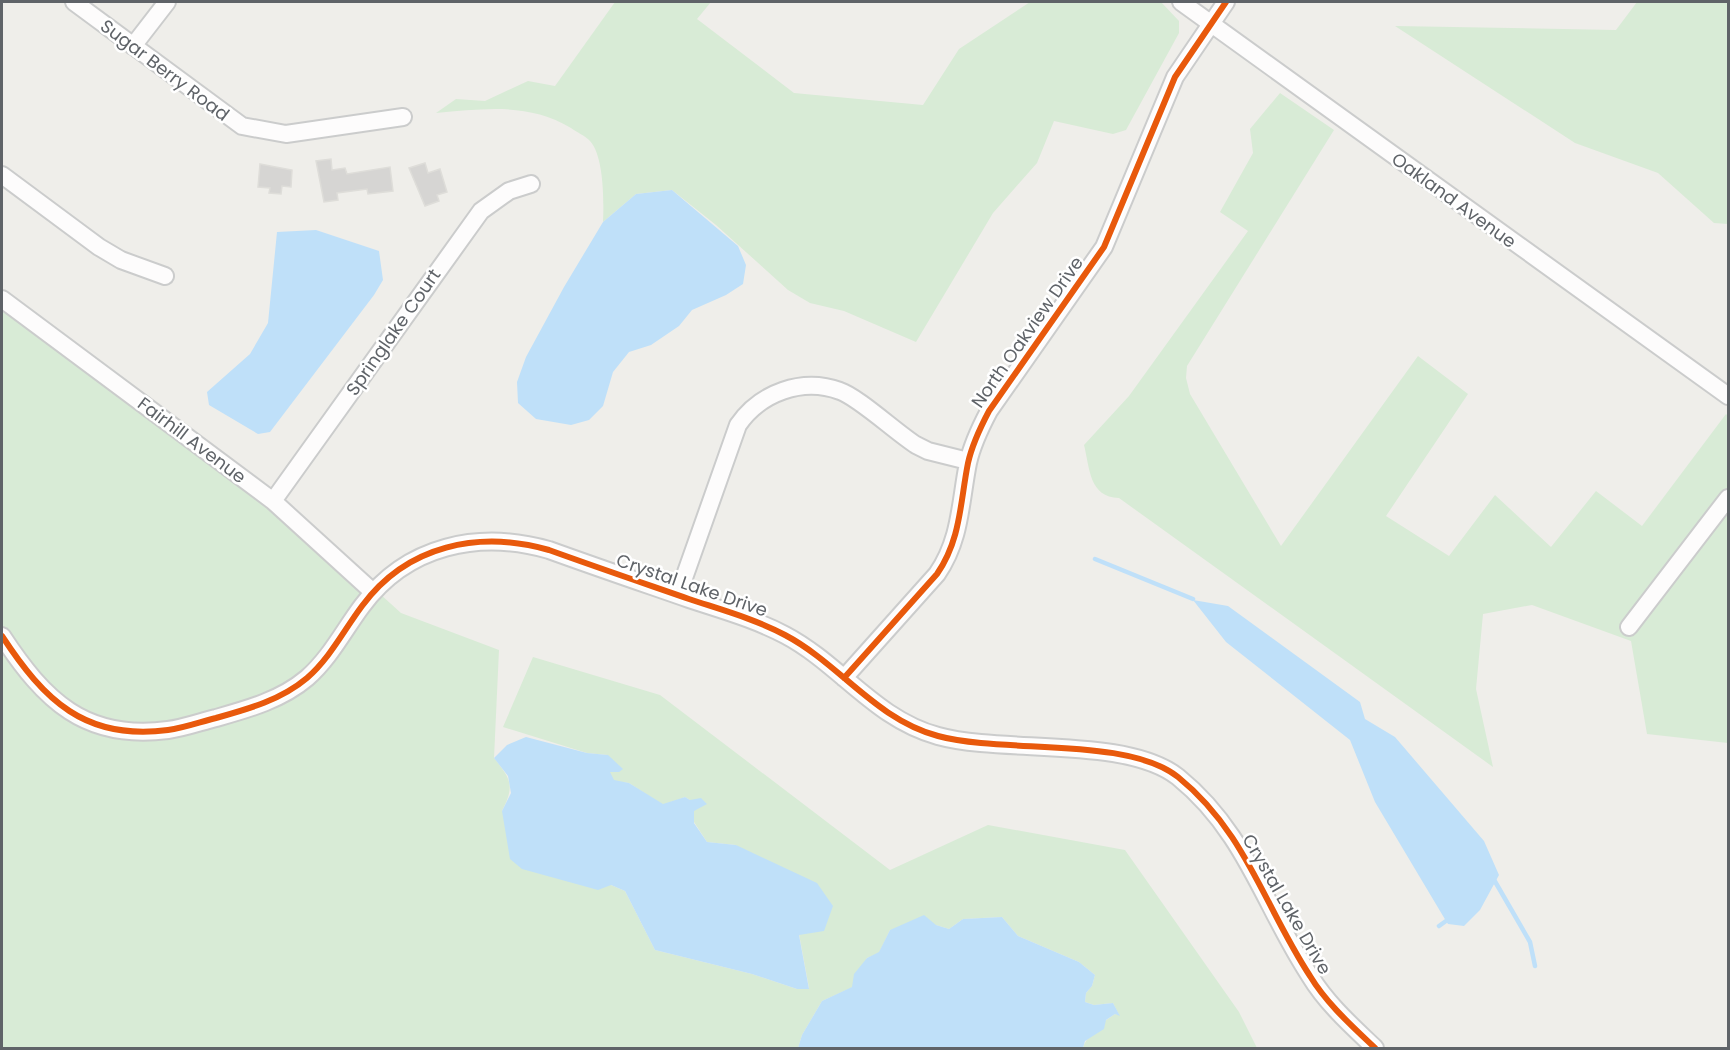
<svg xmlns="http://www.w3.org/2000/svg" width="1730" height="1050" viewBox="0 0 1730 1050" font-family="Poppins,sans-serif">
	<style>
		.green { fill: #d8ebd6 }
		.water { fill: #bfe0f9 }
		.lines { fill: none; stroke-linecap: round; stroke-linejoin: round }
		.stream { stroke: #bfe0f9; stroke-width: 4.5 }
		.building { fill: #d6d5d3; stroke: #deddd9; stroke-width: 1.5 }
		.minor-casing { stroke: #cbcccc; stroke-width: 20 }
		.minor { stroke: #fdfcfc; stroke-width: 16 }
		.cycleway-casing { stroke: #fff; stroke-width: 10 }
		.cycleway { stroke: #e8590c; stroke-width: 6 }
		.labels { text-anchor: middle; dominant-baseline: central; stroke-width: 5; stroke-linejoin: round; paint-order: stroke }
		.street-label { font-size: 18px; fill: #5f6368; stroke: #fff }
	</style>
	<rect width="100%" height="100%" fill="#efeeea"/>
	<path class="green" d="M 615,2 L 711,2 L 697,19 L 794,93 L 923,105 L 959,49 L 1030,2 L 1161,2 L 1179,21 L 1179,33 L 1126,130 L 1113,134 L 1054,121 L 1037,163 L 993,213 L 916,342 L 844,311 L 810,303 L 788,290 L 716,225 L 672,190 L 636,194 L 603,222 C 604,202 604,156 590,141 C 586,136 576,132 571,128 C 528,102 484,109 436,113 L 456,99 L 485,101 L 528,81 L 555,86 Z
		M 1637,2 L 1728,2 L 1728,224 L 1714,223 L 1658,173 L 1575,143 L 1395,26 L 1616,30 Z
		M 1280,93 L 1334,130 L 1187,366 L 1186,378 L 1190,394 L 1281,546 L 1418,356 L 1468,394 L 1386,516 L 1449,556 L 1495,495 L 1551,547 L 1596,491 L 1642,526 L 1726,414 L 1728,416 L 1728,743 L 1647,734 L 1631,641 L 1532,605 L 1483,614 L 1476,689 L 1493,767 L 1119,498 C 1089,497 1090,469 1084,445 L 1129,396 L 1248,231 L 1220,212 L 1253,153 L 1250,129 Z
		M 2,290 L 159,411 L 250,476 L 401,613 L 499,650 L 494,758 C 511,779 515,786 502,811 L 611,885 L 625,891 L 655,950 L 752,974 L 797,989 L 809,988 L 799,934 L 736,845 L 707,842 L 694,822 L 690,800 L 685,797 L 663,805 L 629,783 L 614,781 L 609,775 L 608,755 L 587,753 L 503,727 L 533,657 L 660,695 L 890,870 L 988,825 L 1125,850 L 1239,1012 L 1257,1048 L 1083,1048 C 1086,1036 1104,1021 1115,1014 L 1119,1015 L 1113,1003 L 1094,1005 L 1085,1002 L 1086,993 L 1092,986 L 1095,975 L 1079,962 L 1018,936 L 1002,917 L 963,919 L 949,929 L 936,925 L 890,930 L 879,953 L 867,958 L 853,987 L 822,1001 L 802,1035 L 798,1048 L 2,1048 Z"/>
	<path class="water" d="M 672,190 L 738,246 L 746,265 L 743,284 L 726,295 L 692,310 L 679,326 L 651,345 L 629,352 L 613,372 L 603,406 L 589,420 L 571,425 L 536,419 L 518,403 L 517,382 L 526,357 L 564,287 L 603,222 L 636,194 Z
		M 316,230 L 379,251 L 383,280 L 374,295 L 270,432 L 258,434 L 209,405 L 207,392 L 250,354 L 268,323 L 277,232 Z
		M 1193,600 L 1228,606 L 1360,702 L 1365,719 L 1395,737 L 1484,841 L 1499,875 L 1480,910 L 1464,926 L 1448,924 L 1446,921 L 1375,802 L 1350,740 L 1226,642 Z
		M 526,737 L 587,753 L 608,755 L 623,769 L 619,772 L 610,772 L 614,780 L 629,783 L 663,804 L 685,797 L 690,800 L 701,798 L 707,804 L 694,811 L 694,823 L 707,842 L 736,845 L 817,883 L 833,906 L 824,931 L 799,935 L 809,989 L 797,989 L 752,974 L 655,950 L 625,891 L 611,885 L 598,890 L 522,869 L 510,859 L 502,811 L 511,793 L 508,776 L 494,758 L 507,745 Z
		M 924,915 L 936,925 L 949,929 L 963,919 L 1002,917 L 1018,936 L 1079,962 L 1095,975 L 1092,986 L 1086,993 L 1085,1002 L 1094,1005 L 1113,1003 L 1120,1016 L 1115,1014 L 1106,1020 L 1104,1029 L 1085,1041 L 1083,1048 L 798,1048 L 802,1035 L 822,1001 L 852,987 L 854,974 L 867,958 L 879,952 L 890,930 Z"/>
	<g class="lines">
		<path class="stream" d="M 1095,559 L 1193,599
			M 1493,878 L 1530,942 L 1535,966
			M 1439,926 L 1446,921"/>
	</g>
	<path class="building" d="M 331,159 L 332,170 L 345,168 L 347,174 L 390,167 L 393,191 L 368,194 L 367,189 L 337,193 L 338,200 L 324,202 L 316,161 Z
		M 425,163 L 428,173 L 440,169 L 447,192 L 437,195 L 439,201 L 425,206 L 409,168 Z
		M 260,164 L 292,170 L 291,187 L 282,186 L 281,194 L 269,193 L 270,188 L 258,187 Z"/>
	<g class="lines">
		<defs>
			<path id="minor" d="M 74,2 L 242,126 L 286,134 L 403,117
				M 1181,2 L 1728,396
				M 133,46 L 167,2
				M 2,175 L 99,247 L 121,260 L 165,276
				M 2,299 L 273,501 L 373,592
				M 273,501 L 481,211 L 509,191 L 531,184
				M 678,595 L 738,425 C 760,393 802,377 840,391 C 858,397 897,433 916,445 L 928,451 L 968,461
				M 1629,627 L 1728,498
				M 2,636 C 44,700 85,741 168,730 C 184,728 200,722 216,718 C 248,709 281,700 307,678 C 330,658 344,630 362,606 C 407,545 479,530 549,550 C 596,567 643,583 689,599 C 722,610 755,619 785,635 C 840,664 875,719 938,736 C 1003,754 1126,736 1178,777 C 1246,832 1264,906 1310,976 C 1327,1004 1352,1026 1375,1048
				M 844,678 L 937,574 C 961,539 960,503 968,463 C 972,445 980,428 989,411 L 1104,247 L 1175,77 L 1226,2"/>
		</defs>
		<use href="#minor" class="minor-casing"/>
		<use href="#minor" class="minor"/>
		<defs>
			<path id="cycleway" d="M 2,636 C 44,700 85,741 168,730 C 184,728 200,722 216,718 C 248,709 281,700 307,678 C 330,658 344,630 362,606 C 407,545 479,530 549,550 C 596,567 643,583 689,599 C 722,610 755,619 785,635 C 840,664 875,719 938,736 C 1003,754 1126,736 1178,777 C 1246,832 1264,906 1310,976 C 1327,1004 1352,1026 1375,1048
				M 844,678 L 937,574 C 961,539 960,503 968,463 C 972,445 980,428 989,411 L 1104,247 L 1175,77 L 1226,2"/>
		</defs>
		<use href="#cycleway" class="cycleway-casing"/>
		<use href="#cycleway" class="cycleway"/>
	</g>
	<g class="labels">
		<g class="street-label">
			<text transform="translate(165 70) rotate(37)">Sugar Berry Road</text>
			<text transform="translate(1454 200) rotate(36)">Oakland Avenue</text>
			<text transform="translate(393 332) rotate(-55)">Springlake Court</text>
			<text transform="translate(1027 332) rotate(-55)">North Oakview Drive</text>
			<text transform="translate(192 440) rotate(37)">Fairhill Avenue</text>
			<text transform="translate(692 585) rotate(19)">Crystal Lake Drive</text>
			<text transform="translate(1287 904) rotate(60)">Crystal Lake Drive</text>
		</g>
	</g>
	<rect width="1730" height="1050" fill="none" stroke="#5f6368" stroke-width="6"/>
</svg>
